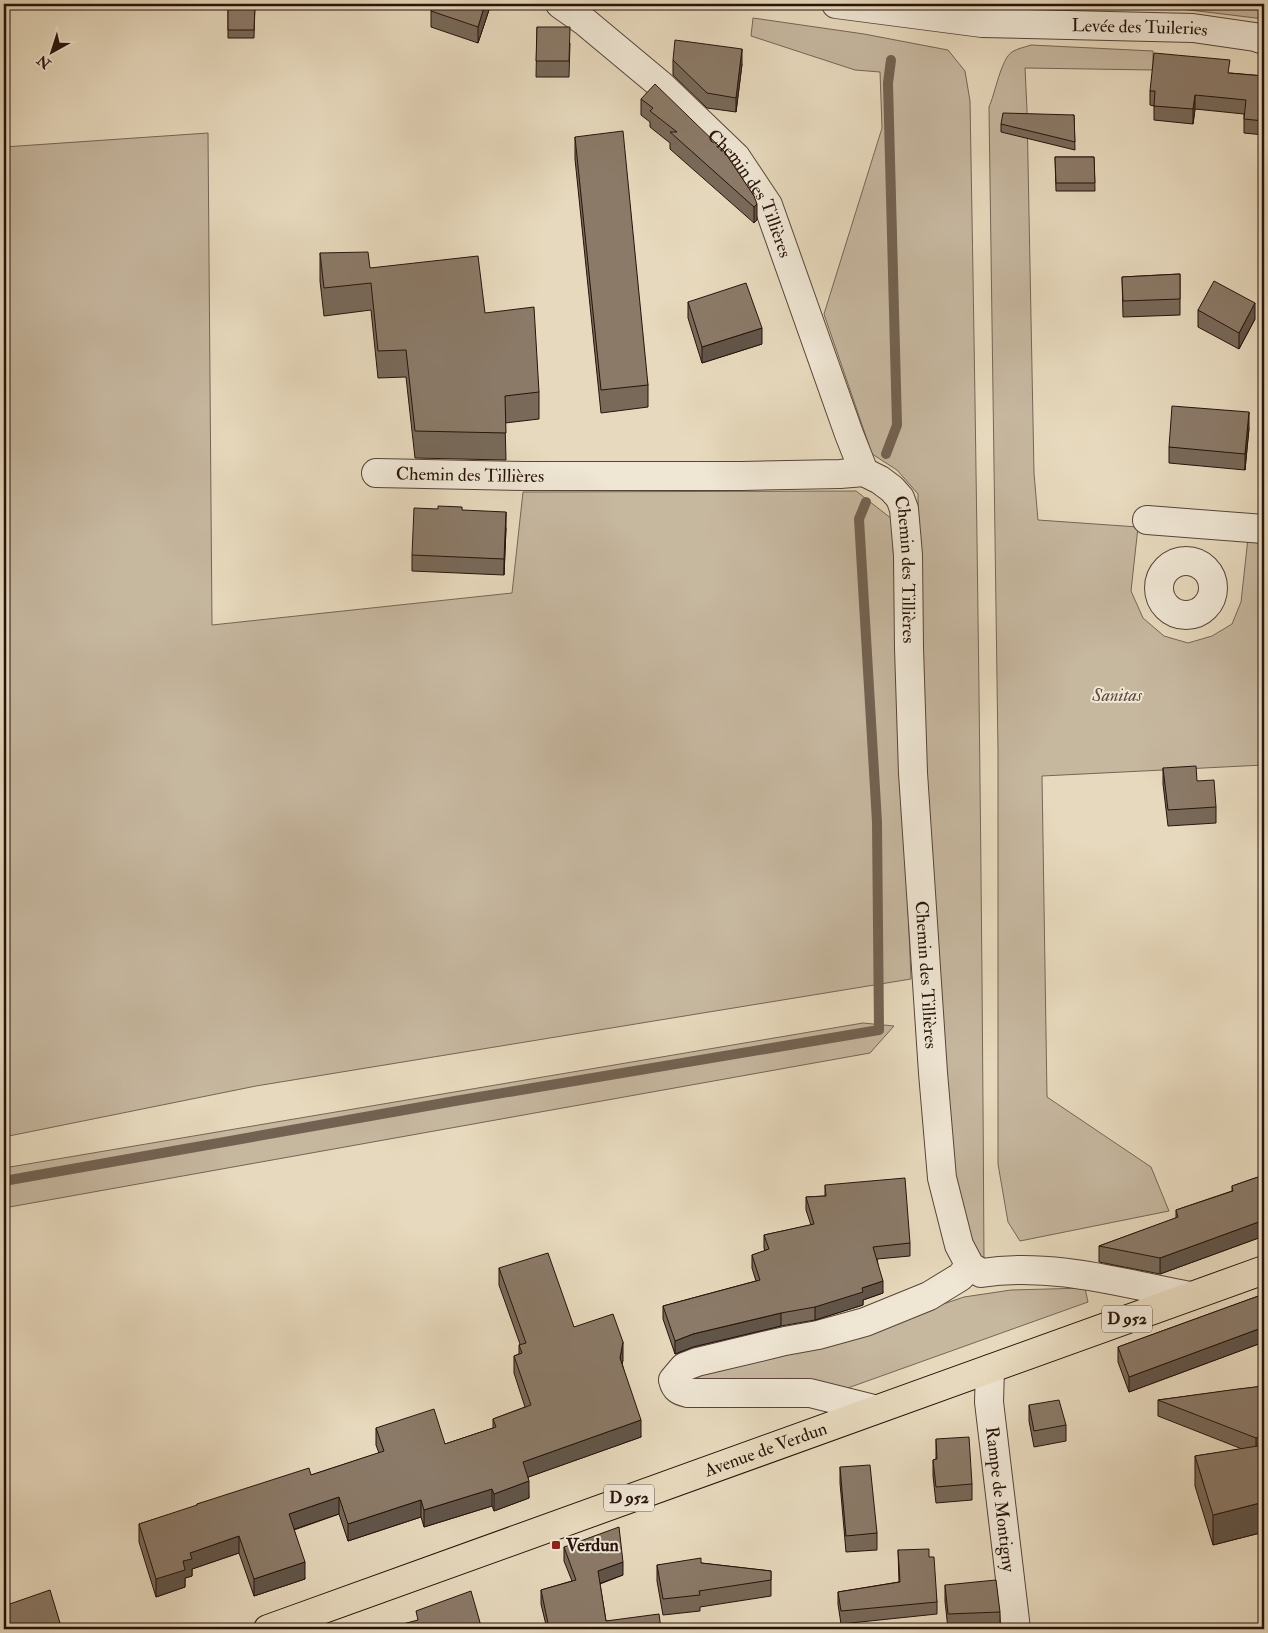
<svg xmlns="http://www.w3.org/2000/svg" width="1268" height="1633" viewBox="0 0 1268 1633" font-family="'IM FELL Double Pica',serif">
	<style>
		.green { fill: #c6b79f; stroke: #766555 }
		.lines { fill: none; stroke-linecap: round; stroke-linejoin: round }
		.stream { stroke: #736251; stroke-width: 10 }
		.minor-casing { stroke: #574438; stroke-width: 30 }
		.major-casing { stroke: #27130b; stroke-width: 30 }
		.minor { stroke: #efe6d4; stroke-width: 28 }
		.major { stroke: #e7d9bd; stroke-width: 28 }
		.wall { fill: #786959; stroke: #27130b }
		.shaded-wall { fill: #615549; stroke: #27130b }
		.building { fill: #8b7a68; stroke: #27130b }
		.poi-dot { fill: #8f2418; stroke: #efe6d4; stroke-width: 2 }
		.labels { text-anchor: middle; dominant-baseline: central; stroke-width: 4; stroke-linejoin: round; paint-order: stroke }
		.shield { fill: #efe6d4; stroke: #635247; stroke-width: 1 }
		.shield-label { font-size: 16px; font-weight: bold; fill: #27130b }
		.street-label { font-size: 18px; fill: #27130b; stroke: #efe6d4 }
		.park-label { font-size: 18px; font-style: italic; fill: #5f4c3f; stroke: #efe6d4 }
		.poi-label { font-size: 18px; font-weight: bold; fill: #27130b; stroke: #efe6d4; text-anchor: start }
	</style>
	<rect width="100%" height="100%" fill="#e7d9bd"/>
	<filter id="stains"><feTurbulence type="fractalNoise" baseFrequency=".004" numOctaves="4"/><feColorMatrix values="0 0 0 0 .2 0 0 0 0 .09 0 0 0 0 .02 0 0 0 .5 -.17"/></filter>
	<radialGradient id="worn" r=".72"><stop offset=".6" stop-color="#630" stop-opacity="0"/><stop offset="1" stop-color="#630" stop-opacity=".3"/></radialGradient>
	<path class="green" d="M 1140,4 L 1264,4 L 1264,19 Z
		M 753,18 L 864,34 L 948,50 L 965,71 L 970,101 C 977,489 982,876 984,1264 L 971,1252 L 954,1175 L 920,719 L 918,494 L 897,470 L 872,454 L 824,314 L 882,128 L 880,72 L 855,70 L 751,36 Z
		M 1031,45 L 1153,51 L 1153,70 L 1025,68 L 1027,110 L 1034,473 L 1038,520 L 1138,527 L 1131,591 L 1143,618 L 1164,636 L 1188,643 L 1212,636 L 1232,624 L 1241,602 L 1248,538 L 1264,540 L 1264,765 L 1042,776 L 1047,1097 L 1151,1167 L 1169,1211 L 1020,1241 L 1008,1222 L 998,1164 L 998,751 L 989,107 C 995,94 1001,59 1012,52 C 1018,48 1026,47 1031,45 Z
		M 208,133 L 212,625 L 512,593 L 523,492 L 856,491 L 892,519 L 911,979 L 256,1086 L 4,1137 L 4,147 Z
		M 863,1023 L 894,1026 L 870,1053 L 4,1208 L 4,1168 Z
		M 1085,1288 L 1088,1302 L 845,1389 L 690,1382 L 697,1375 L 786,1355 L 911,1315 L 964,1297 L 1011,1290 Z"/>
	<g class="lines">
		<path class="stream" d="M 886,454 L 897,425 L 888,83 L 891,60
			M 4,1181 L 455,1101 L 879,1030 L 877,822 L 859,519 L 866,502"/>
		<defs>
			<g id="minor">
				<path id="s1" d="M 560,4 L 584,21 L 662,86 L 736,157 L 768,205 L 849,434 L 864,472 L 880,480 L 892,489 L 900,498 L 904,509 L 908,555 L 909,648 L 913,773 L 933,1073 L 942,1178 L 959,1245 L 970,1266 L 981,1273 C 1052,1262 1121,1283 1190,1296"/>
				<path id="s2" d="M 836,4 L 982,23 L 1193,28 L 1255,37 L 1264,40"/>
				<path id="s3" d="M 376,473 L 525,476 L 742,476 L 840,474 L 864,472"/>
				<path d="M 1147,520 L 1264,529"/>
				<circle cx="1186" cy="588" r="27"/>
				<path id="s4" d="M 990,1369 L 989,1402 L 1016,1629"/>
				<path d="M 874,1409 L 810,1393 L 688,1393 C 679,1391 675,1389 673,1380 L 684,1367 L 697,1362 L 785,1341 L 818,1335 L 865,1322 L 929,1296 L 960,1277 L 970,1266"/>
			</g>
			<g id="major">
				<path id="s5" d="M 268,1629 C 600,1509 932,1389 1264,1270"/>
			</g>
		</defs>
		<use href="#minor" class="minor-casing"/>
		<use href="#major" class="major-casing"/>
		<use href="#minor" class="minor"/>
		<use href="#major" class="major"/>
	</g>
	<path class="wall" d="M 228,4 L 255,4 L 254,38 L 228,38 Z
		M 491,4 L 478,43 L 431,27 L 431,11 Z
		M 537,27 L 570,43 L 569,77 L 536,77 Z
		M 673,60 L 742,64 L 736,112 L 707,108 L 673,75 Z
		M 1230,73 L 1264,76 L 1264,135 L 1244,133 L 1244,114 L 1195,109 L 1193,124 L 1154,120 L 1154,106 L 1150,105 L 1150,91 Z
		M 641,99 L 724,151 L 754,196 L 757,220 L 754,223 L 670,149 L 670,143 L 650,127 L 650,122 L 641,115 Z
		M 1074,115 L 1075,150 L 1001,132 L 1001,124 Z
		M 575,137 L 648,385 L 648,407 L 601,413 L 575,159 Z
		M 1055,157 L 1094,157 L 1095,191 L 1056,191 Z
		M 320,253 L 370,268 L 485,313 L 539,392 L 539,419 L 505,423 L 506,460 L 415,458 L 406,377 L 378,378 L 371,310 L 324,316 L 320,281 Z
		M 1180,274 L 1180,315 L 1123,317 L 1122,277 Z
		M 688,302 L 762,344 L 702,363 L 688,318 Z
		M 1198,310 L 1255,319 L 1239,349 L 1198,327 Z
		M 1249,428 L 1245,470 L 1169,463 L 1169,447 Z
		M 462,510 L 506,528 L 504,575 L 412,571 L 412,555 Z
		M 1163,768 L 1197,781 L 1216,807 L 1216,823 L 1168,826 L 1163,784 Z
		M 1264,1175 L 1264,1236 L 1160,1274 L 1099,1262 L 1099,1246 L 1176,1218 L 1176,1210 L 1232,1191 L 1232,1186 Z
		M 825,1185 L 910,1243 L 910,1256 L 877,1259 L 883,1293 L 863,1300 L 863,1305 L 815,1320 L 781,1326 L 693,1347 L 675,1354 L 663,1319 L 663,1306 L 756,1281 L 752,1268 L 752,1255 L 765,1251 L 764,1248 L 764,1235 L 811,1225 L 806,1210 L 806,1197 L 825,1196 Z
		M 499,1268 L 574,1327 L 623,1360 L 622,1363 L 641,1437 L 528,1477 L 529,1498 L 494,1511 L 492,1506 L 424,1527 L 421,1517 L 348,1541 L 339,1514 L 294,1530 L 305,1579 L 254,1596 L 239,1553 L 192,1569 L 192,1576 L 185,1578 L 185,1587 L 156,1597 L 139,1542 L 139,1524 L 197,1506 L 197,1504 L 311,1475 L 379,1453 L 376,1445 L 376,1428 L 445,1444 L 493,1428 L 493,1419 L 525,1407 L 514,1373 L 514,1356 L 519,1354 L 519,1345 L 520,1344 L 499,1285 Z
		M 1264,1294 L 1264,1342 L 1129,1392 L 1118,1362 L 1118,1347 Z
		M 1264,1386 L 1264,1532 L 1213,1545 L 1195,1486 L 1195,1456 L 1242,1449 L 1158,1416 L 1158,1400 Z
		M 1029,1405 L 1066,1425 L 1066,1441 L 1034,1447 L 1029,1421 Z
		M 936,1439 L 972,1484 L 972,1500 L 936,1503 L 933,1476 L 933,1460 L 936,1459 Z
		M 840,1467 L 877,1533 L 877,1550 L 846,1552 L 840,1483 Z
		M 564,1547 L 623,1575 L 600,1584 L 606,1621 L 661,1629 L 547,1629 L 541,1604 L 541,1590 L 572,1581 L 564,1561 Z
		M 898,1550 L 929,1557 L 937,1602 L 937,1614 L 841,1624 L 838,1604 L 838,1592 L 899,1582 Z
		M 701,1563 L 771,1571 L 771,1596 L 700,1607 L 700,1611 L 663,1615 L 657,1581 L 657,1565 Z
		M 945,1585 L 1000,1612 L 1000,1628 L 948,1629 L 945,1601 Z"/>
	<path class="shaded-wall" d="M 485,4 L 491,4 L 478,43 L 478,27 Z
		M 742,49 L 742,64 L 736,112 L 736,98 Z
		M 1195,95 L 1195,109 L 1193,124 L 1193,109 Z
		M 757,204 L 757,220 L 754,223 L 754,207 Z
		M 1255,303 L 1255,319 L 1239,349 L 1239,333 Z
		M 762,328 L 762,344 L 702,363 L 702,347 Z
		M 1249,412 L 1249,428 L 1245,470 L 1245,454 Z
		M 506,512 L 506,528 L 504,575 L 504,559 Z
		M 1264,1220 L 1264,1236 L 1160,1274 L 1160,1258 Z
		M 883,1281 L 883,1293 L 863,1300 L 863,1305 L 815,1320 L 815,1307 L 862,1288 Z
		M 781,1313 L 781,1326 L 693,1347 L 675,1354 L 675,1341 L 693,1334 Z
		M 1264,1327 L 1264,1342 L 1129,1392 L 1129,1377 Z
		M 623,1342 L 623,1360 L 620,1375 L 620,1358 Z
		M 641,1420 L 641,1437 L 523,1479 L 523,1462 Z
		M 1264,1435 L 1264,1451 L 1256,1454 L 1256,1438 Z
		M 529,1481 L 529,1498 L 494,1511 L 494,1494 Z
		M 492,1489 L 492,1506 L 424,1527 L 424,1510 Z
		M 339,1497 L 339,1514 L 289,1531 L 289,1514 Z
		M 421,1500 L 421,1517 L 348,1541 L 348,1524 Z
		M 1264,1502 L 1264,1532 L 1213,1545 L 1213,1515 Z
		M 239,1536 L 239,1553 L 192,1569 L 192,1576 L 185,1578 L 185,1587 L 156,1597 L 156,1579 L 183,1561 L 190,1553 Z
		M 305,1562 L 305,1579 L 254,1596 L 254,1579 Z
		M 623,1562 L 623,1575 L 598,1584 L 598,1571 Z
		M 60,1623 L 60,1629 L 42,1629 Z
		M 481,1626 L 481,1629 L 471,1629 Z"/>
	<path class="building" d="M 228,4 L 255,4 L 254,30 L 228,30 Z
		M 433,4 L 485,4 L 478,27 L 431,11 Z
		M 537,27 L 570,27 L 569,61 L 536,61 Z
		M 675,40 L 742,49 L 736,98 L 707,93 L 673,60 Z
		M 1154,53 L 1230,60 L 1228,73 L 1264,76 L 1264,121 L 1244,119 L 1246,100 L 1195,95 L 1193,109 L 1154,106 L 1155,91 L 1150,91 Z
		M 655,84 L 724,151 L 754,196 L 757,204 L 754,207 L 670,132 L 677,132 L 650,111 L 653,108 L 641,99 Z
		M 1003,113 L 1074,115 L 1075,142 L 1001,124 Z
		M 623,131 L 648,385 L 601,390 L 575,137 Z
		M 1055,157 L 1094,157 L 1095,183 L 1056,183 Z
		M 368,252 L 370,268 L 478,256 L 485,313 L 534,307 L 539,392 L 505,396 L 506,433 L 415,431 L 406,350 L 378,351 L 371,283 L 324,288 L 320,253 Z
		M 1180,274 L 1180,299 L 1123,301 L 1122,277 Z
		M 1214,281 L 1255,303 L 1239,333 L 1198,310 Z
		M 746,283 L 762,328 L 702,347 L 688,302 Z
		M 1172,406 L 1249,412 L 1245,454 L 1169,447 Z
		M 438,506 L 462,507 L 462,510 L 506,512 L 504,559 L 412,555 L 414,508 L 438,509 Z
		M 1196,766 L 1197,781 L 1214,780 L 1216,807 L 1168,810 L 1163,768 Z
		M 1264,1175 L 1264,1220 L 1160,1258 L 1099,1246 L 1178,1217 L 1176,1210 L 1233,1191 L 1232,1186 Z
		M 905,1178 L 910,1243 L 873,1247 L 883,1281 L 862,1288 L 863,1292 L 815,1307 L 781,1313 L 693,1334 L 675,1341 L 663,1306 L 760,1280 L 752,1255 L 769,1249 L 764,1235 L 814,1224 L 806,1197 L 826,1196 L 825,1185 Z
		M 548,1253 L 574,1327 L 613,1314 L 623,1342 L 620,1358 L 641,1420 L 523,1462 L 529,1481 L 494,1494 L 492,1489 L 424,1510 L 421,1500 L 348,1524 L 339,1497 L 289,1514 L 305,1562 L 254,1579 L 239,1536 L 190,1553 L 192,1559 L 183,1561 L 185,1570 L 156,1579 L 139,1524 L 197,1505 L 197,1504 L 309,1468 L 311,1475 L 384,1451 L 376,1428 L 434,1409 L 445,1444 L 496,1427 L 493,1419 L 531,1405 L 514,1356 L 522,1353 L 519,1345 L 526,1343 L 499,1268 Z
		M 1264,1294 L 1264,1327 L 1129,1377 L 1118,1347 Z
		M 1264,1386 L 1264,1435 L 1256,1438 L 1158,1400 L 1238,1389 Z
		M 1059,1400 L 1066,1425 L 1034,1431 L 1029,1405 Z
		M 969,1437 L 972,1484 L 936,1487 L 933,1460 L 937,1459 L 936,1439 Z
		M 1264,1445 L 1264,1502 L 1213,1515 L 1195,1456 Z
		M 870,1465 L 877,1533 L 846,1536 L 840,1467 Z
		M 619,1527 L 623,1562 L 598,1571 L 606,1621 L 659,1614 L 661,1629 L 595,1629 L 594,1626 L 549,1628 L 541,1590 L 576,1580 L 564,1547 Z
		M 929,1549 L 929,1557 L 934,1557 L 937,1602 L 841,1611 L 838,1592 L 900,1582 L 898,1550 Z
		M 701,1558 L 701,1563 L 771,1571 L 771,1580 L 699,1591 L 700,1595 L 663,1599 L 657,1565 Z
		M 996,1580 L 1000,1612 L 948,1614 L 945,1585 Z
		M 50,1590 L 60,1623 L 42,1629 L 4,1629 L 4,1606 Z
		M 471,1591 L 481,1626 L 471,1629 L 384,1629 L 418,1620 L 416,1611 Z"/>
	<rect class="poi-dot" x="551" y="1540" width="10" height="10" rx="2.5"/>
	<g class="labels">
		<g class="shield">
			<rect x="1102" y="1305.5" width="50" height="27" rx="4"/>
			<rect x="604" y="1484.5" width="50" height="27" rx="4"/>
		</g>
		<g class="shield-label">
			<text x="1127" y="1319">D 952</text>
			<text x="629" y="1498">D 952</text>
		</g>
		<g class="street-label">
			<text stroke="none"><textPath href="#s2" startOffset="305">Levée des Tuileries</textPath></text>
			<text stroke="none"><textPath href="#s1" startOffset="272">Chemin des Tillières</textPath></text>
			<text stroke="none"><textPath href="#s3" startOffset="94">Chemin des Tillières</textPath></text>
			<text stroke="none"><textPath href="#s1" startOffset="692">Chemin des Tillières</textPath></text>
			<text stroke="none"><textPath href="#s1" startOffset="1098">Chemin des Tillières</textPath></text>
			<text stroke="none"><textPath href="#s5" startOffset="529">Avenue de Verdun</textPath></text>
			<text stroke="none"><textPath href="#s4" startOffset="131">Rampe de Montigny</textPath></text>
		</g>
		<g class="park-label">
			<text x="1117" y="695">Sanitas</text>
		</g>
		<g class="poi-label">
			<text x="566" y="1545">Verdun</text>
		</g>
	</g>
	<rect width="1268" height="1633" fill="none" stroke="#e7d9bd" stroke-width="20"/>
	<rect x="5" y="5" width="1258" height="1623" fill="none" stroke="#27130b" stroke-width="2.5"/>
	<rect x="10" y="10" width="1248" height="1613" fill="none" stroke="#27130b"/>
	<g transform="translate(52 52) rotate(219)" stroke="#efe6d4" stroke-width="4" paint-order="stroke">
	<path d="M0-4L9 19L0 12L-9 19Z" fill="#27130b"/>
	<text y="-8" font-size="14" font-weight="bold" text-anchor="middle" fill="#27130b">N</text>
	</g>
	<rect width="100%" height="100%" filter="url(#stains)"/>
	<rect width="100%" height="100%" fill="url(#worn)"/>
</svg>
